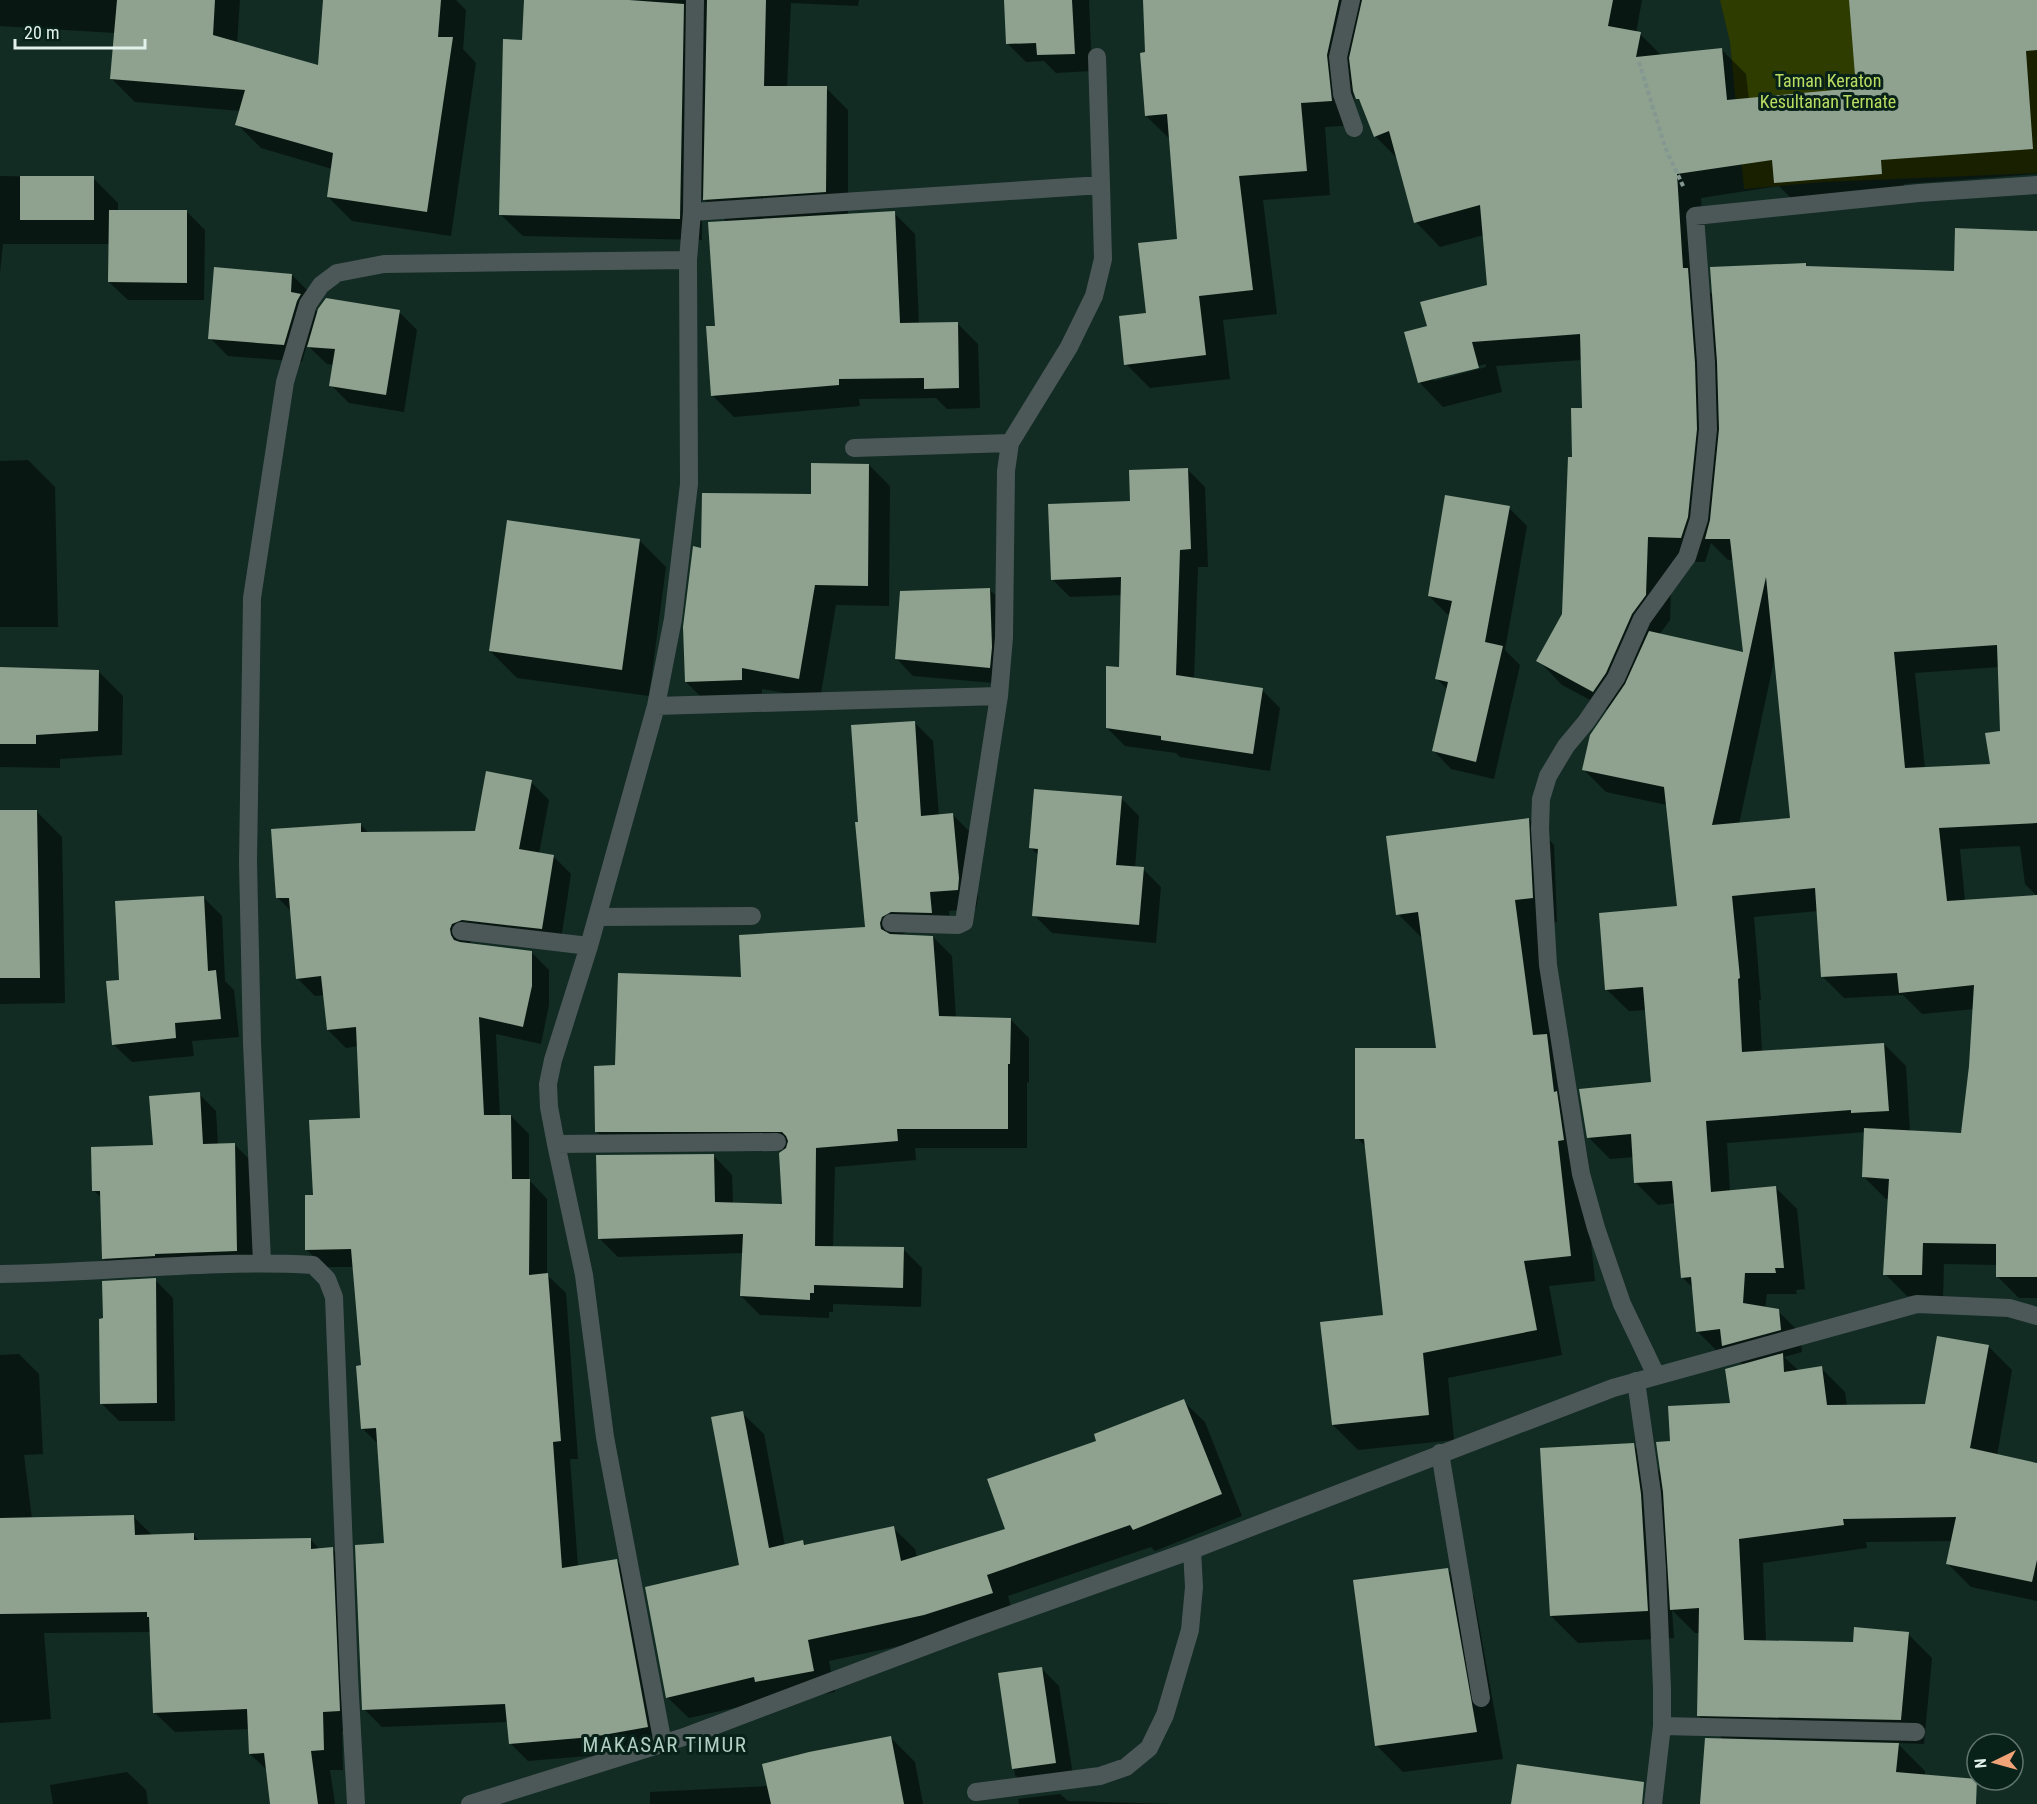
<svg xmlns="http://www.w3.org/2000/svg" width="2037" height="1804" viewBox="0 0 2037 1804" font-family="'Roboto Condensed',sans-serif">
	<style>
		.green { fill: #2e3c00 }
		.shadow { fill: #0007; fill-rule: evenodd }
		.building { fill: #8ea28f; fill-rule: evenodd }
		.lines { fill: none; stroke-linecap: round; stroke-linejoin: round }
		.path { stroke: #849891; stroke-width: 4; stroke-dasharray: 4.5 3; stroke-linecap: butt }
		.minor { stroke: #4c5858; stroke-width: 18 }
		.tertiary { stroke: #4c5858; stroke-width: 18 }
		.labels { text-anchor: middle; dominant-baseline: central; stroke-width: 6; stroke-linejoin: round; paint-order: stroke }
		.park-label { font-size: 18px; fill: #bbdd63; stroke: #082119 }
		.quarter-label { font-size: 21px; letter-spacing: 1.5px; fill: #b1cec3; stroke: #082119 }
	</style>
	<rect width="100%" height="100%" fill="#122b23"/>
	<path class="green" d="M 1720,0 L 2037,0 L 2037,173 L 1823,182 L 1744,189 L 1730,42 Z"/>
	<path class="shadow" d="M 0,0 L 240,0 L 237,44 L 319,67 L 325,0 L 456,0 L 466,10 L 463,49 L 476,63 L 451,236 L 352,221 L 328,197 L 332,169 L 261,148 L 237,124 L 241,111 L 135,102 L 111,78 L 115,33 L 0,26 Z
		M 526,0 L 859,0 L 858,6 L 791,3 L 787,87 L 826,88 L 848,110 L 848,216 L 894,213 L 915,234 L 919,324 L 957,323 L 978,344 L 980,408 L 947,409 L 936,398 L 859,399 L 860,406 L 734,417 L 713,396 L 717,327 L 728,223 L 702,197 L 702,240 L 523,236 L 500,214 L 523,42 Z
		M 1005,0 L 1089,0 L 1092,71 L 1056,73 L 1044,61 L 1026,62 L 1008,44 Z
		M 1145,0 L 1642,0 L 1636,33 L 1640,34 L 1662,56 L 1722,50 L 1746,74 L 1749,100 L 1858,90 L 1850,0 L 2037,0 L 2037,174 L 1904,184 L 1905,198 L 1800,207 L 1779,186 L 1701,198 L 1706,289 L 1714,296 L 1805,264 L 1808,267 L 1955,272 L 2037,232 L 2037,896 L 2025,884 L 2020,846 L 1960,849 L 1965,901 L 2037,897 L 2037,1298 L 2019,1298 L 1997,1276 L 1997,1265 L 1944,1264 L 1943,1297 L 1907,1296 L 1885,1274 L 1889,1199 L 1886,1199 L 1864,1177 L 1866,1132 L 1727,1143 L 1730,1192 L 1775,1187 L 1797,1209 L 1805,1289 L 1796,1290 L 1797,1294 L 1767,1294 L 1765,1309 L 1778,1311 L 1800,1333 L 1802,1352 L 1784,1357 L 1799,1371 L 1821,1368 L 1845,1392 L 1847,1406 L 1926,1406 L 1988,1346 L 2012,1370 L 1997,1456 L 2037,1464 L 2037,1601 L 1971,1587 L 1947,1563 L 1952,1541 L 1866,1542 L 1867,1548 L 1763,1563 L 1766,1642 L 1854,1643 L 1908,1634 L 1932,1658 L 1924,1744 L 1897,1743 L 1925,1771 L 1925,1775 L 1952,1804 L 1701,1804 L 1724,1740 L 1698,1715 L 1700,1633 L 1695,1633 L 1672,1610 L 1674,1638 L 1578,1643 L 1551,1616 L 1633,1445 L 1662,1474 L 1671,1443 L 1731,1405 L 1743,1365 L 1730,1352 L 1719,1353 L 1697,1331 L 1693,1288 L 1682,1277 L 1675,1203 L 1658,1205 L 1636,1183 L 1634,1157 L 1610,1159 L 1588,1137 L 1652,1084 L 1646,1010 L 1629,1011 L 1607,990 L 1678,908 L 1667,805 L 1606,792 L 1584,770 L 1609,710 L 1562,685 L 1538,660 L 1563,614 L 1574,459 L 1584,409 L 1582,360 L 1496,366 L 1502,392 L 1443,407 L 1419,382 L 1429,327 L 1488,286 L 1484,235 L 1440,247 L 1416,222 L 1399,160 L 1375,136 L 1362,103 L 1357,98 L 1353,87 L 1356,125 L 1325,127 L 1330,195 L 1263,200 L 1277,314 L 1223,320 L 1230,379 L 1150,388 L 1126,364 L 1178,240 L 1171,140 L 1146,116 ZM 1486,364 L 1486,367 L 1434,381 L 1434,377 ZM 1711,543 L 1728,560 L 1734,560 L 1744,653 L 1659,635 L 1670,620 L 1672,561 L 1705,562 ZM 1775,656 L 1792,820 L 1739,824 ZM 1999,667 L 2001,732 L 1992,765 L 1925,769 L 1915,673 ZM 1818,911 L 1822,976 L 1844,998 L 1903,995 L 1922,1014 L 1974,1009 L 1970,1066 L 1962,1135 L 1910,1132 L 1906,1066 L 1884,1044 L 1762,1052 L 1759,1000 L 1761,1000 L 1754,917 Z
		M 0,176 L 93,178 L 118,203 L 118,211 L 187,212 L 205,230 L 204,300 L 128,300 L 109,282 L 110,244 L 3,244 L 0,273 Z
		M 292,275 L 310,293 L 309,304 L 319,313 L 399,312 L 417,330 L 404,412 L 349,403 L 331,385 L 334,365 L 327,364 L 307,345 L 302,362 L 228,356 L 210,338 Z
		M 28,460 L 55,487 L 58,627 L 0,627 L 0,461 Z
		M 869,465 L 890,486 L 889,606 L 836,605 L 820,699 L 762,689 L 762,701 L 707,703 L 686,682 L 812,496 Z
		M 1187,469 L 1205,487 L 1208,567 L 1198,567 L 1194,679 L 1262,690 L 1280,708 L 1270,771 L 1180,757 L 1176,753 L 1125,746 L 1107,728 L 1120,669 L 1122,595 L 1070,597 L 1052,579 L 1132,502 Z
		M 1509,508 L 1527,526 L 1505,650 L 1520,665 L 1494,779 L 1451,769 L 1433,750 L 1448,690 L 1436,678 L 1451,614 L 1447,614 L 1429,596 Z
		M 639,540 L 666,567 L 649,696 L 517,678 L 490,651 Z
		M 990,590 L 1007,606 L 1006,684 L 913,676 L 897,659 Z
		M 0,669 L 98,671 L 123,696 L 122,755 L 60,759 L 60,768 L 0,767 Z
		M 914,722 L 933,741 L 939,816 L 953,815 L 972,834 L 978,898 L 976,908 L 949,911 L 950,931 L 910,930 L 900,936 L 933,937 L 952,956 L 956,1018 L 1010,1019 L 1029,1038 L 1029,1083 L 1027,1082 L 1027,1148 L 915,1148 L 916,1160 L 835,1167 L 833,1247 L 903,1249 L 922,1268 L 921,1307 L 833,1304 L 833,1312 L 829,1312 L 829,1318 L 760,1315 L 741,1296 L 743,1253 L 618,1257 L 599,1238 L 713,1155 L 732,1175 L 733,1204 L 784,1205 L 787,1149 L 616,1151 L 597,1132 L 617,1067 L 742,978 L 866,929 L 859,823 Z
		M 531,782 L 549,800 L 539,854 L 553,856 L 571,874 L 560,946 L 480,937 L 470,942 L 469,945 L 531,952 L 549,970 L 549,1005 L 541,1044 L 496,1034 L 500,1116 L 511,1116 L 529,1134 L 529,1180 L 547,1199 L 547,1275 L 566,1293 L 578,1459 L 570,1459 L 578,1567 L 616,1561 L 634,1579 L 665,1745 L 611,1754 L 528,1761 L 510,1743 L 508,1722 L 382,1727 L 364,1709 L 386,1545 L 378,1444 L 362,1428 L 363,1367 L 354,1267 L 324,1267 L 306,1249 L 315,1197 L 361,1119 L 358,1046 L 346,1048 L 328,1030 L 325,995 L 315,996 L 297,978 L 291,911 L 278,898 L 360,824 L 369,833 L 476,833 Z
		M 1121,798 L 1139,816 L 1135,868 L 1143,869 L 1161,887 L 1156,943 L 1052,933 L 1034,915 L 1039,856 L 1030,847 Z
		M 36,811 L 62,837 L 65,1003 L 0,1004 L 0,812 Z
		M 1529,819 L 1554,845 L 1557,922 L 1540,925 L 1578,1115 L 1581,1118 L 1589,1165 L 1583,1165 L 1595,1281 L 1549,1286 L 1562,1355 L 1448,1378 L 1454,1440 L 1358,1450 L 1333,1425 L 1385,1317 L 1366,1147 L 1357,1138 L 1437,1049 L 1423,939 L 1398,914 Z
		M 204,898 L 222,916 L 225,981 L 234,990 L 239,1037 L 192,1041 L 194,1056 L 132,1062 L 113,1044 L 121,981 Z
		M 199,1094 L 216,1111 L 218,1145 L 234,1144 L 251,1161 L 254,1268 L 120,1275 L 103,1258 L 102,1198 L 94,1191 L 155,1146 Z
		M 155,1280 L 173,1298 L 175,1421 L 119,1421 L 101,1403 L 105,1320 Z
		M 19,1354 L 39,1374 L 43,1454 L 24,1455 L 32,1519 L 134,1517 L 153,1536 L 193,1534 L 201,1542 L 310,1539 L 320,1550 L 332,1549 L 352,1568 L 359,1730 L 342,1731 L 343,1770 L 330,1770 L 335,1804 L 272,1804 L 268,1771 L 250,1754 L 249,1729 L 175,1732 L 155,1713 L 151,1632 L 44,1633 L 51,1719 L 0,1723 L 0,1355 Z
		M 1183,1401 L 1205,1422 L 1242,1516 L 1155,1551 L 1151,1547 L 1008,1596 L 1013,1614 L 946,1636 L 829,1661 L 835,1692 L 778,1702 L 774,1699 L 689,1718 L 667,1697 L 741,1566 L 742,1413 L 764,1434 L 785,1546 L 802,1541 L 807,1546 L 893,1528 L 915,1549 L 917,1558 L 1006,1530 L 1098,1442 Z
		M 1447,1569 L 1474,1596 L 1503,1759 L 1403,1772 L 1376,1745 Z
		M 1041,1668 L 1059,1686 L 1075,1788 L 1033,1793 L 1015,1775 L 1000,1675 Z
		M 891,1738 L 915,1762 L 923,1804 L 650,1804 L 650,1792 L 769,1786 Z
		M 127,1772 L 146,1790 L 148,1804 L 53,1804 L 50,1785 Z
		M 1060,1794 L 1068,1801 L 1173,1804 L 1019,1804 L 1018,1799 Z"/>
	<path class="building" d="M 117,0 L 215,0 L 213,35 L 318,65 L 323,0 L 441,0 L 438,37 L 453,37 L 427,212 L 327,197 L 333,153 L 235,125 L 245,90 L 110,79 Z
		M 524,0 L 629,0 L 684,4 L 680,219 L 499,215 L 503,39 L 522,40 Z
		M 707,0 L 766,0 L 764,86 L 827,86 L 826,192 L 703,200 Z
		M 1004,0 L 1072,0 L 1075,54 L 1037,55 L 1036,43 L 1006,44 Z
		M 1143,0 L 1339,0 L 1327,55 L 1332,101 L 1301,103 L 1307,171 L 1239,176 L 1253,290 L 1199,296 L 1206,355 L 1124,365 L 1119,316 L 1146,313 L 1138,243 L 1177,239 L 1167,114 L 1145,116 L 1140,53 L 1145,52 Z
		M 1362,0 L 1613,0 L 1608,26 L 1641,32 L 1636,57 L 1722,48 L 1727,100 L 1856,88 L 1849,0 L 2037,0 L 2037,50 L 2026,51 L 2033,149 L 1881,160 L 1882,174 L 1774,183 L 1772,160 L 1677,174 L 1683,268 L 1688,268 L 1695,363 L 1697,429 L 1688,517 L 1681,538 L 1648,537 L 1646,595 L 1632,614 L 1606,673 L 1593,692 L 1536,661 L 1562,614 L 1568,457 L 1572,457 L 1571,408 L 1582,408 L 1580,334 L 1472,342 L 1479,368 L 1418,383 L 1404,332 L 1427,326 L 1420,302 L 1487,285 L 1480,205 L 1414,223 L 1389,131 L 1374,137 L 1359,99 L 1356,99 L 1353,91 L 1349,58 Z
		M 20,176 L 94,176 L 94,220 L 20,220 Z
		M 109,210 L 187,210 L 187,283 L 108,282 Z
		M 895,211 L 900,323 L 958,322 L 959,388 L 924,389 L 924,378 L 839,379 L 839,385 L 711,396 L 706,326 L 715,326 L 708,222 Z
		M 1955,228 L 2037,231 L 2037,823 L 1939,828 L 1947,901 L 2037,895 L 2037,1277 L 1996,1277 L 1996,1244 L 1923,1243 L 1922,1275 L 1883,1275 L 1889,1179 L 1862,1177 L 1864,1128 L 1961,1133 L 1969,1066 L 1974,985 L 1899,993 L 1897,973 L 1821,977 L 1815,888 L 1732,896 L 1740,978 L 1738,979 L 1742,1052 L 1884,1043 L 1889,1111 L 1851,1113 L 1851,1110 L 1706,1121 L 1711,1192 L 1776,1186 L 1784,1268 L 1775,1268 L 1776,1273 L 1745,1273 L 1743,1303 L 1779,1309 L 1781,1330 L 1722,1346 L 1720,1329 L 1696,1332 L 1691,1277 L 1681,1278 L 1672,1181 L 1634,1183 L 1631,1134 L 1587,1138 L 1579,1089 L 1651,1082 L 1643,987 L 1605,990 L 1599,913 L 1677,906 L 1664,787 L 1582,770 L 1590,735 L 1625,684 L 1649,631 L 1743,652 L 1730,539 L 1705,539 L 1710,520 L 1719,429 L 1717,362 L 1710,267 L 1806,263 L 1806,266 L 1954,271 ZM 1766,577 L 1790,818 L 1712,825 L 1719,794 ZM 1997,645 L 2000,731 L 1985,733 L 1990,764 L 1905,768 L 1894,652 Z
		M 214,267 L 292,274 L 291,292 L 301,294 L 297,301 L 284,345 L 208,339 Z
		M 326,298 L 400,310 L 386,395 L 329,386 L 335,349 L 307,347 L 318,309 Z
		M 811,463 L 869,464 L 868,586 L 815,585 L 799,679 L 742,668 L 742,680 L 685,682 L 683,627 L 693,546 L 701,548 L 702,493 L 811,494 Z
		M 1188,468 L 1191,549 L 1180,550 L 1176,675 L 1263,688 L 1253,754 L 1161,740 L 1161,736 L 1106,728 L 1106,666 L 1119,667 L 1121,577 L 1051,580 L 1048,504 L 1130,501 L 1129,470 Z
		M 1445,495 L 1510,506 L 1485,642 L 1503,646 L 1476,762 L 1432,751 L 1448,682 L 1435,679 L 1452,601 L 1428,596 Z
		M 507,520 L 640,539 L 622,670 L 489,651 Z
		M 990,588 L 992,647 L 990,668 L 895,659 L 900,591 Z
		M 0,667 L 99,670 L 98,731 L 36,735 L 36,744 L 0,744 Z
		M 915,721 L 921,816 L 953,813 L 959,878 L 958,890 L 930,892 L 932,913 L 891,912 L 882,917 L 880,923 L 881,929 L 890,934 L 933,936 L 939,1016 L 1011,1018 L 1010,1064 L 1008,1064 L 1008,1129 L 897,1129 L 898,1141 L 816,1148 L 815,1246 L 904,1247 L 903,1288 L 814,1285 L 814,1293 L 810,1293 L 810,1300 L 740,1296 L 743,1234 L 598,1239 L 596,1155 L 714,1154 L 715,1202 L 782,1204 L 779,1153 L 786,1148 L 788,1141 L 786,1136 L 782,1132 L 595,1132 L 594,1066 L 615,1065 L 618,973 L 741,977 L 739,935 L 865,927 L 855,822 L 858,822 L 851,725 Z
		M 486,771 L 532,780 L 519,849 L 554,855 L 542,929 L 462,920 L 452,924 L 450,929 L 451,935 L 454,940 L 460,942 L 532,951 L 532,986 L 523,1027 L 479,1017 L 484,1115 L 511,1115 L 512,1179 L 530,1179 L 529,1275 L 548,1273 L 561,1441 L 553,1442 L 562,1568 L 617,1559 L 648,1727 L 592,1737 L 509,1744 L 505,1704 L 362,1710 L 355,1545 L 384,1543 L 376,1428 L 361,1429 L 356,1366 L 361,1365 L 351,1249 L 305,1250 L 305,1195 L 313,1195 L 309,1120 L 360,1118 L 356,1027 L 327,1030 L 321,976 L 296,979 L 289,898 L 276,898 L 271,829 L 361,823 L 361,832 L 475,831 Z
		M 1034,789 L 1122,796 L 1116,865 L 1144,867 L 1139,925 L 1032,916 L 1038,849 L 1029,848 Z
		M 0,810 L 37,810 L 40,978 L 0,978 Z
		M 1529,818 L 1533,898 L 1515,900 L 1533,1035 L 1547,1034 L 1554,1092 L 1557,1091 L 1564,1140 L 1558,1141 L 1571,1256 L 1524,1261 L 1537,1330 L 1423,1353 L 1429,1415 L 1332,1425 L 1320,1322 L 1383,1315 L 1364,1139 L 1355,1139 L 1355,1048 L 1436,1048 L 1418,912 L 1396,915 L 1386,836 Z
		M 204,896 L 208,971 L 216,970 L 221,1019 L 175,1023 L 176,1038 L 112,1045 L 106,981 L 119,980 L 115,901 Z
		M 200,1092 L 203,1144 L 235,1143 L 237,1251 L 155,1254 L 155,1256 L 102,1259 L 100,1191 L 92,1191 L 91,1147 L 153,1145 L 149,1096 Z
		M 156,1278 L 157,1403 L 100,1404 L 99,1319 L 103,1318 L 102,1281 Z
		M 1937,1336 L 1989,1345 L 1970,1448 L 2037,1463 L 2037,1560 L 2032,1582 L 1946,1564 L 1956,1517 L 1843,1519 L 1844,1525 L 1739,1539 L 1744,1640 L 1853,1642 L 1854,1627 L 1909,1632 L 1901,1720 L 1697,1716 L 1699,1608 L 1670,1610 L 1663,1492 L 1656,1442 L 1670,1441 L 1668,1406 L 1730,1403 L 1725,1369 L 1783,1353 L 1784,1372 L 1822,1366 L 1827,1405 L 1925,1404 Z
		M 1184,1399 L 1222,1494 L 1133,1530 L 1130,1525 L 987,1575 L 993,1593 L 924,1615 L 808,1640 L 814,1671 L 755,1682 L 754,1677 L 666,1698 L 645,1587 L 739,1565 L 711,1417 L 743,1411 L 769,1548 L 803,1540 L 804,1545 L 894,1526 L 901,1561 L 1005,1529 L 987,1479 L 1096,1441 L 1094,1434 Z
		M 1634,1443 L 1641,1494 L 1648,1611 L 1550,1616 L 1540,1448 Z
		M 134,1515 L 135,1535 L 194,1533 L 194,1540 L 311,1538 L 311,1549 L 333,1547 L 340,1711 L 323,1712 L 324,1750 L 311,1751 L 318,1804 L 270,1804 L 264,1753 L 249,1754 L 247,1709 L 153,1713 L 149,1617 L 147,1617 L 147,1612 L 0,1614 L 0,1518 Z
		M 1448,1568 L 1477,1732 L 1375,1746 L 1353,1580 Z
		M 1042,1667 L 1056,1763 L 1012,1769 L 998,1673 Z
		M 891,1736 L 904,1804 L 771,1804 L 762,1764 L 809,1752 Z
		M 1705,1738 L 1899,1743 L 1896,1772 L 1977,1779 L 1976,1804 L 1700,1804 Z
		M 1517,1764 L 1644,1782 L 1642,1804 L 1511,1804 Z"/>
	<g class="lines">
		<path class="path" d="M 1639,62 L 1665,147 L 1684,188"/>
		<path class="minor" d="M 1351,0 L 1338,57 L 1342,94 L 1354,128
			M 1097,57 L 1101,185
			M 854,448 L 1010,443
			M 656,706 L 999,696 L 1004,637 L 1006,471 L 1010,443 L 1069,347 L 1094,296 L 1103,259 L 1101,185 L 692,212
			M 597,917 L 752,916
			M 891,923 L 958,925 L 964,922 L 999,696
			M 461,931 L 589,946
			M 556,1144 L 777,1142
			M 262,1262 L 252,1043 L 248,862 L 252,598 L 285,382 L 308,304 L 321,285 L 337,273 L 384,264 L 688,260
			M 0,1274 C 104,1273 209,1259 313,1265 L 327,1279 L 334,1297 L 349,1677 L 356,1804
			M 1656,1375 L 1622,1304 L 1596,1228 L 1581,1174 L 1548,965 L 1540,829 L 1541,799 L 1548,776 L 1566,746 L 1586,722 L 1616,678 L 1642,619 L 1687,557 L 1699,519 L 1708,429 L 1706,362 L 1695,216 L 1919,193 L 2037,185
			M 1636,1381 L 1652,1493 L 1657,1568 L 1662,1689 L 1662,1726 L 1653,1804
			M 1440,1453 L 1481,1698
			M 1662,1726 L 1916,1732
			M 663,1744 L 605,1437 L 584,1275 L 556,1144 L 549,1107 L 548,1084 L 553,1060 L 589,946 L 656,706 L 673,619 L 689,484 L 688,260 L 692,212 L 695,0
			M 976,1792 L 1100,1776 L 1126,1767 L 1149,1748 L 1165,1715 L 1190,1630 L 1194,1587 L 1192,1550"/>
		<path class="tertiary" d="M 470,1804 L 687,1736 L 968,1630 L 1192,1550 L 1613,1388 L 1917,1304 L 2009,1308 L 2037,1316"/>
	</g>
	<g class="labels">
		<g class="park-label">
			<text x="1828" y="80">Taman Keraton<tspan x="1828" dy="21">Kesultanan Ternate</tspan></text>
		</g>
		<g class="quarter-label">
			<text x="665" y="1745">MAKASAR TIMUR</text>
		</g>
	</g>
	<g transform="translate(1995 1762) rotate(265)"><circle r="28" fill="#082119" stroke="#5f746d" stroke-width="1.5"/>
	<path d="M0-4.5L10 22L0 15L-10 22Z" fill="#efa377"/>
	<text y="-9" font-size="16" font-weight="bold" text-anchor="middle" fill="#e2f1eb">N</text>
	</g>
	<path d="M15 39v9h130v-9" fill="none" stroke="#e2f1eb" stroke-width="3"/>
	<text x="24" y="39" font-size="18" fill="#e2f1eb" stroke="#082119" stroke-width="4.5" paint-order="stroke">20 m</text>
</svg>
